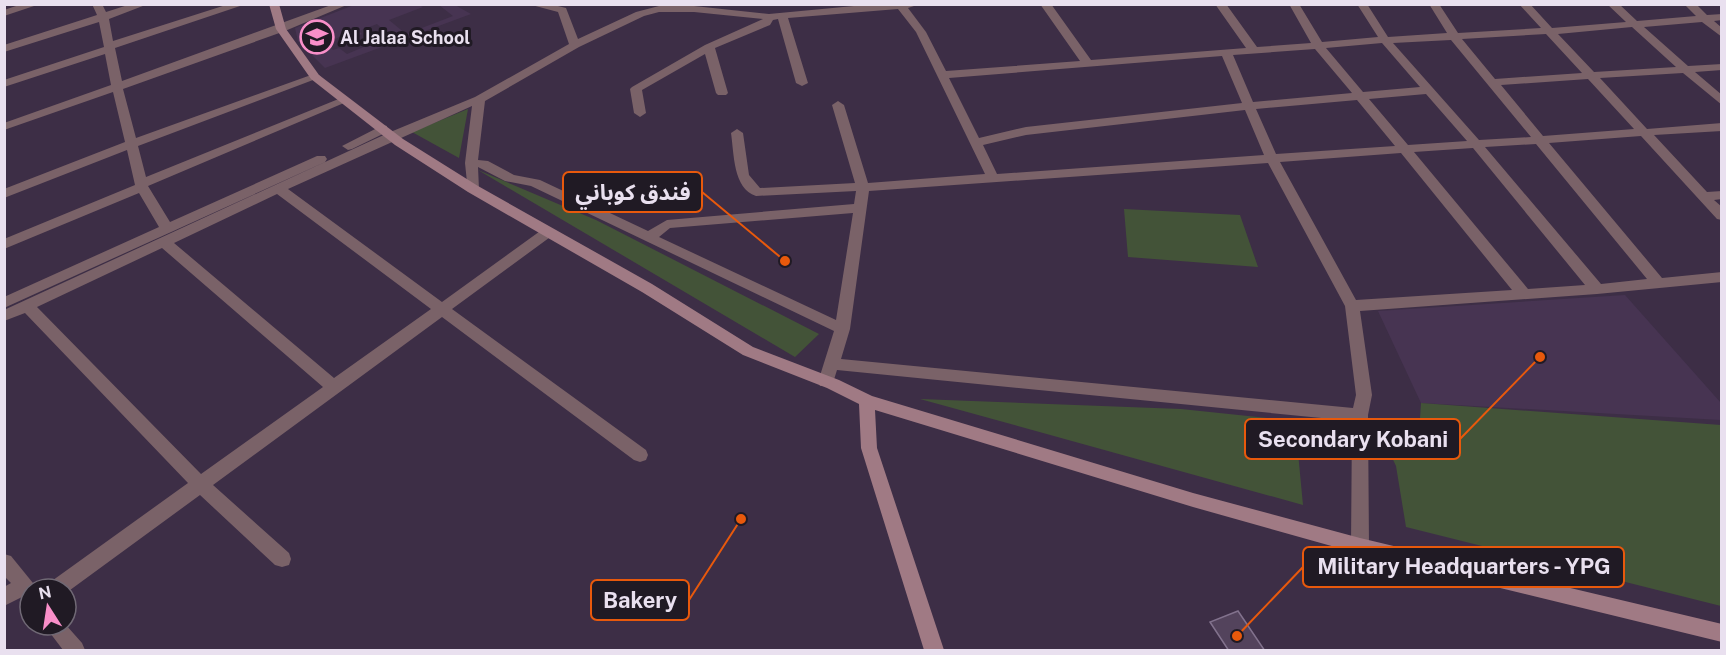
<svg xmlns="http://www.w3.org/2000/svg" width="1726" height="655" viewBox="0 0 1726 655" font-family="'Public Sans','Noto Sans Arabic',sans-serif">
	<style>
		.built { fill: #473452; fill-rule: evenodd }
		.green { fill: #435338 }
		.building { fill: #53435c; stroke: #82728d; stroke-width: 1.5 }
		.lines { fill: none; stroke-linecap: round; stroke-linejoin: round }
		.minor { fill: #7a6268; fill-rule: evenodd }
		.secondary { fill: #a07a84; fill-rule: evenodd }
		.labels { text-anchor: middle; dominant-baseline: central; stroke-width: 6; stroke-linejoin: round; paint-order: stroke }
		.far-poi-label { font-size: 18px; font-weight: bold; fill: #e9e0ef; stroke: #201a24; text-anchor: start }
		.leader { fill: none; stroke: #e8590c; stroke-width: 2 }
		.callout-dot { fill: #e8590c; stroke: #201a24; stroke-width: 2 }
		.callout { fill: #201a24; stroke: #e8590c; stroke-width: 2 }
		.callout-label { font-size: 22px; text-anchor: middle; font-weight: bold; fill: #e9e0ef }
	</style>
	<rect width="100%" height="100%" fill="#3d2e46"/>
	<path class="built" d="M 354,5 L 419,5 L 423,7 L 389,20 L 406,34 L 453,16 L 439,5 L 455,5 L 471,14 L 325,68 L 298,41 L 295,28 ZM 377,24 L 390,36 L 347,54 L 339,48 L 333,50 L 326,44 L 345,34 L 350,39 L 362,34 L 359,31 Z
		M 1625,295 L 1721,403 L 1721,420 L 1421,403 L 1378,311 Z"/>
	<path class="green" d="M 468,109 L 459,158 L 412,132 Z
		M 478,170 L 596,220 L 819,334 L 795,357 Z
		M 1124,209 L 1240,215 L 1258,267 L 1128,257 Z
		M 920,399 L 1181,409 L 1295,421 L 1303,505 Z
		M 1421,403 L 1721,425 L 1721,606 L 1406,527 L 1396,466 L 1379,430 L 1419,434 Z"/>
	<path class="building" d="M 1238,611 L 1265,651 L 1229,651 L 1210,622 Z"/>
	<g class="lines">
		<path class="minor" d="M 22,4 L 40,4 L 4,16 L 4,10 Z
			M 92,4 L 102,4 L 106,12 L 131,4 L 148,4 L 109,19 L 113,41 L 229,4 L 246,4 L 115,48 L 122,81 L 334,4 L 349,4 L 285,31 L 123,89 L 136,138 L 311,75 L 319,75 L 321,77 L 138,146 L 146,177 L 341,98 L 345,96 L 351,100 L 148,186 L 170,222 L 317,156 L 325,156 L 327,159 L 325,162 L 4,308 L 4,297 L 159,227 L 139,193 L 4,249 L 4,239 L 135,185 L 127,150 L 4,198 L 4,189 L 125,142 L 113,92 L 4,130 L 4,123 L 111,85 L 105,54 L 4,87 L 4,80 L 104,47 L 99,22 L 4,52 L 4,45 L 97,15 Z
			M 528,4 L 550,4 L 566,8 L 578,39 L 636,12 L 659,6 L 694,6 L 769,14 L 875,4 L 920,4 L 908,8 L 926,32 L 946,71 L 1080,61 L 1040,4 L 1051,4 L 1091,60 L 1246,48 L 1215,4 L 1226,4 L 1257,47 L 1311,43 L 1289,4 L 1299,4 L 1322,42 L 1378,37 L 1357,4 L 1367,4 L 1388,37 L 1447,33 L 1429,4 L 1439,4 L 1458,33 L 1541,28 L 1519,4 L 1530,4 L 1552,28 L 1626,22 L 1607,4 L 1619,4 L 1637,21 L 1696,16 L 1684,4 L 1696,4 L 1707,15 L 1722,14 L 1722,20 L 1714,21 L 1722,28 L 1722,37 L 1702,22 L 1644,27 L 1688,66 L 1722,64 L 1722,70 L 1695,72 L 1722,95 L 1722,105 L 1683,73 L 1600,78 L 1647,129 L 1722,123 L 1722,131 L 1654,135 L 1707,192 L 1722,191 L 1722,199 L 1714,200 L 1722,207 L 1722,220 L 1717,219 L 1641,136 L 1549,143 L 1662,278 L 1722,272 L 1722,282 L 1597,294 L 1360,311 L 1372,395 L 1368,415 L 1369,546 L 1366,552 L 1360,554 L 1354,552 L 1351,546 L 1352,421 L 837,370 L 832,386 L 820,386 L 818,382 L 834,331 L 531,186 L 505,181 L 478,167 L 479,189 L 478,192 L 468,192 L 465,163 L 472,106 L 288,189 L 442,302 L 543,229 L 553,229 L 555,232 L 553,235 L 452,309 L 646,450 L 648,455 L 646,460 L 640,462 L 634,460 L 442,317 L 213,485 L 289,553 L 291,559 L 289,565 L 282,567 L 275,565 L 200,495 L 66,593 L 66,589 L 47,589 L 49,583 L 188,483 L 25,313 L 4,321 L 4,310 L 388,133 L 475,97 L 569,44 L 558,12 ZM 898,9 L 916,32 L 985,174 L 868,183 L 844,105 L 838,101 L 832,105 L 855,183 L 760,188 L 749,175 L 743,133 L 737,129 L 731,133 C 734,153 733,189 756,196 L 856,191 L 854,204 L 667,220 L 648,231 L 540,180 L 514,175 L 488,161 L 478,160 L 485,101 L 579,47 L 644,16 L 659,12 L 694,12 L 763,19 L 705,45 L 632,87 L 630,89 L 634,113 L 640,117 L 646,113 L 642,90 L 705,54 L 716,93 L 718,95 L 726,95 L 728,93 L 715,48 L 770,25 L 773,20 L 778,19 L 796,83 L 802,86 L 808,83 L 788,18 ZM 1632,27 L 1676,67 L 1594,72 L 1558,34 ZM 1546,34 L 1582,73 L 1495,79 L 1462,39 ZM 1451,40 L 1531,137 L 1479,140 L 1393,43 ZM 1382,43 L 1420,87 L 1363,92 L 1326,48 ZM 1315,49 L 1352,93 L 1253,102 L 1233,55 ZM 1222,56 L 1242,103 L 1026,127 L 979,138 L 949,78 ZM 1588,79 L 1634,129 L 1543,136 L 1501,85 ZM 1426,94 L 1467,141 L 1408,145 L 1369,99 ZM 1357,100 L 1395,146 L 1276,154 L 1256,109 ZM 1245,110 L 1264,155 L 997,174 L 983,145 L 1026,135 ZM 1536,144 L 1647,279 L 1601,284 L 1485,147 ZM 1473,148 L 1585,285 L 1528,289 L 1414,152 ZM 1401,153 L 1512,290 L 1356,300 L 1280,162 ZM 1268,163 L 1345,306 L 1356,395 L 1353,408 L 841,359 L 850,329 L 869,191 ZM 277,194 L 431,309 L 334,378 L 174,243 ZM 853,213 L 836,320 L 659,237 L 670,228 ZM 162,248 L 323,387 L 201,474 L 37,307 Z
			M 383,125 L 387,126 L 387,132 L 352,149 L 348,150 L 342,146 Z
			M 4,554 L 11,556 L 37,588 L 30,589 L 30,603 L 22,597 L 4,606 L 4,587 L 11,583 L 4,576 Z
			M 44,625 L 66,625 L 82,643 L 85,650 L 63,650 Z"/>
		<path class="secondary" d="M 269,4 L 279,4 L 286,29 L 319,75 L 403,139 L 478,186 L 652,284 L 753,347 L 839,380 L 872,396 L 1193,493 L 1360,538 L 1722,624 L 1722,642 L 1360,554 L 1193,507 L 875,410 L 877,448 L 944,650 L 924,650 L 861,448 L 859,404 L 827,388 L 743,355 L 642,292 L 468,192 L 395,145 L 311,79 L 276,29 Z"/>
	</g>
	<defs>
		<symbol id="school-ring" viewBox="-11 -11 22 22"><circle r="9.5" fill="#201a24" stroke="#f98fc9" stroke-width="1.5"/><path d="M0-5L7-2L0 1L-7-2ZM-4 1L0 2.5L4 1V4Q0 6-4 4Z" fill="#f98fc9"/></symbol>
	</defs>
	<g fill-rule="evenodd">
		<use href="#school-ring" x="298" y="18" width="38" height="38"/>
	</g>
	<g class="labels">
		<g class="far-poi-label">
			<text x="340" y="37">Al Jalaa School</text>
		</g>
	</g>
	<path class="leader" d="M785 261L702 192M1540 357L1460 439M1237 636L1303 567M741 519L689 600"/>
	<g class="callout-dot">
		<circle cx="785" cy="261" r="6"/>
		<circle cx="1540" cy="357" r="6"/>
		<circle cx="1237" cy="636" r="6"/>
		<circle cx="741" cy="519" r="6"/>
	</g>
	<g class="callout">
		<rect x="563" y="172" width="139" height="40" rx="6"/>
		<rect x="1245" y="419" width="215" height="40" rx="6"/>
		<rect x="1303" y="547" width="321" height="40" rx="6"/>
		<rect x="591" y="580" width="98" height="40" rx="6"/>
	</g>
	<g class="callout-label">
		<text x="633" y="200">فندق كوباني</text>
		<text x="1353" y="447">Secondary Kobani</text>
		<text x="1464" y="574">Military Headquarters - YPG</text>
		<text x="640" y="608">Bakery</text>
	</g>
	<rect width="1726" height="655" fill="none" stroke="#e9e0ef" stroke-width="12"/>
	<g transform="translate(48 607) rotate(348)"><circle r="28" fill="#201a24" stroke="#706975" stroke-width="1.5"/>
	<path d="M0-4.5L10 22L0 15L-10 22Z" fill="#f98fc9"/>
	<text y="-9" font-size="16" font-weight="bold" text-anchor="middle" fill="#e9e0ef">N</text>
	</g>
</svg>
